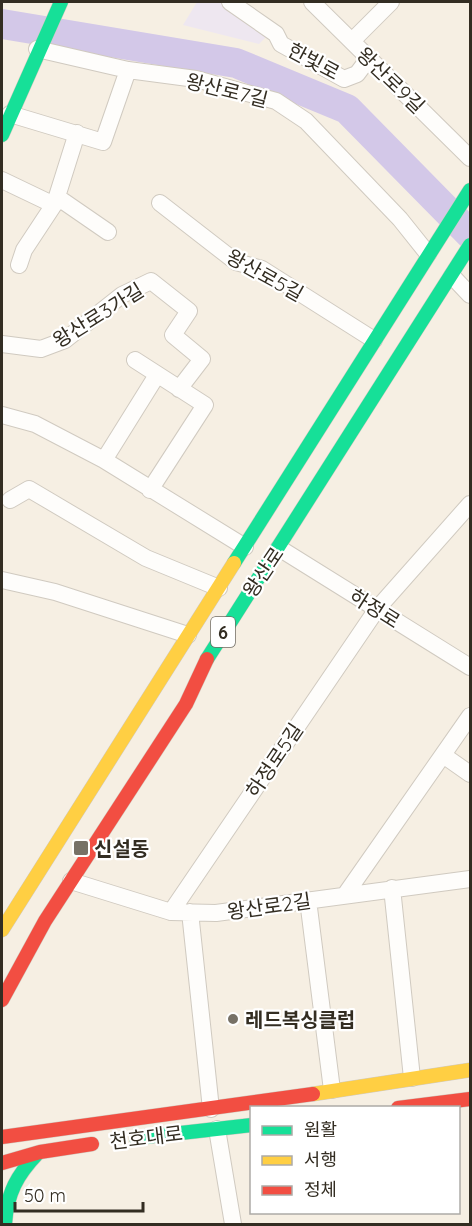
<svg xmlns="http://www.w3.org/2000/svg" width="472" height="1226" viewBox="0 0 472 1226" font-family="Quicksand,'Noto Sans KR',sans-serif">
	<style>
		.green { fill: #eee7f0 }
		.lines { fill: none; stroke-linecap: round; stroke-linejoin: round }
		.river { stroke: #d3c8e8; stroke-width: 30 }
		.street-casing { stroke: #d0cac0; stroke-width: 18 }
		.fast-casing { stroke: #d0cac0; stroke-width: 15 }
		.slow-casing { stroke: #d0cac0; stroke-width: 15 }
		.jam-casing { stroke: #d0cac0; stroke-width: 15 }
		.street { stroke: #fefdfb; stroke-width: 16 }
		.fast { stroke: #16e098; stroke-width: 14 }
		.slow { stroke: #ffcf43; stroke-width: 14 }
		.jam { stroke: #f24e42; stroke-width: 14 }
		.poi-dot { fill: #777166; stroke: #fff; stroke-width: 2 }
		.labels { text-anchor: middle; dominant-baseline: central; stroke-width: 4.5; stroke-linejoin: round; paint-order: stroke }
		.shield { fill: #fff; stroke: #706c64; stroke-width: 1.5 }
		.shield-label { font-size: 18px; font-weight: bold; fill: #332d22 }
		.street-label { font-size: 20px; fill: #332d22; stroke: #fff }
		.poi-label { font-size: 20px; font-weight: bold; fill: #332d22; stroke: #fff; text-anchor: start }
	</style>
	<rect width="100%" height="100%" fill="#f6efe3"/>
	<path class="green" d="M 197,2 L 230,2 L 272,31 L 259,44 L 183,25 Z"/>
	<g class="lines">
		<path class="river" d="M 2,24 L 236,63 L 347,109 L 470,234"/>
		<defs>
			<path id="street" d="M 230,2 L 276,34 L 281,44 L 344,79 L 357,74 L 369,58
				M 312,2 L 470,158
				M 352,41 L 391,2
				M 37,49 L 128,70 L 196,79 L 276,101 L 306,121 L 400,219 L 428,254
				M 10,114 L 103,142 L 128,70
				M 2,180 L 50,203 L 63,201 L 108,232
				M 160,203 L 236,262 L 262,269 L 374,340
				M 19,265 L 24,250 L 55,203 L 77,133
				M 452,276 L 470,295
				M 2,344 L 41,349 L 65,340 L 122,295 L 151,281 L 189,311 L 173,335 L 202,359 L 179,389
				M 135,360 L 205,405 L 150,490
				M 2,415 L 35,424 L 104,460 L 245,547
				M 104,460 L 157,375
				M 10,500 L 29,489 L 146,558 L 219,588
				M 279,548 L 470,667
				M 2,580 L 55,592 L 188,635
				M 443,755 L 470,774
				M 71,881 L 171,912 L 216,913 L 470,879
				M 392,888 L 412,1078
				M 345,895 L 470,716
				M 308,900 L 332,1090
				M 171,912 L 377,609 L 470,504
				M 190,912 L 211,1109
				M 217,1129 L 233,1224"/>
			<path id="fast" d="M 2,135 L 61,2
				M 234,563 L 470,190
				M 207,659 L 470,245
				M 136,1138 L 252,1125
				M 5,1224 C 7,1193 17,1175 38,1153"/>
			<path id="slow" d="M 2,930 L 234,563
				M 313,1094 L 470,1070"/>
			<path id="jam" d="M 2,1000 L 45,921 L 186,704 L 207,659
				M 398,1108 L 470,1099
				M 2,1137 L 313,1094
				M 2,1163 L 40,1152 L 92,1144"/>
		</defs>
		<use href="#street" class="street-casing"/>
		<use href="#fast" class="fast-casing"/>
		<use href="#slow" class="slow-casing"/>
		<use href="#jam" class="jam-casing"/>
		<use href="#street" class="street"/>
		<use href="#fast" class="fast"/>
		<use href="#slow" class="slow"/>
		<use href="#jam" class="jam"/>
	</g>
	<g class="poi-dot">
		<rect x="73" y="840" width="16" height="16" rx="3"/>
		<circle cx="233" cy="1019" r="6"/>
	</g>
	<g class="labels">
		<rect class="shield" x="211" y="617" width="24" height="30" rx="4.5"/>
		<g class="shield-label">
			<text x="223" y="632">6</text>
		</g>
		<g class="street-label">
			<text transform="translate(314 61) rotate(28)">한빛로</text>
			<text transform="translate(391 80) rotate(44)">왕산로9길</text>
			<text transform="translate(227 90) rotate(14)">왕산로7길</text>
			<text transform="translate(265 275) rotate(29)">왕산로5길</text>
			<text transform="translate(98 315) rotate(-32)">왕산로3가길</text>
			<text transform="translate(263 572) rotate(-56)">왕산로</text>
			<text transform="translate(375 608) rotate(32)">하정로</text>
			<text transform="translate(274 760) rotate(-56)">하정로5길</text>
			<text transform="translate(269 906) rotate(-8)">왕산로2길</text>
			<text transform="translate(146 1137) rotate(-7)">천호대로</text>
		</g>
		<g class="poi-label">
			<text x="94" y="848">신설동</text>
			<text x="245" y="1019">레드복싱클럽</text>
		</g>
	</g>
	<rect width="472" height="1226" fill="none" stroke="#332d22" stroke-width="6"/>
	<rect x="250" y="1106" width="210" height="108" fill="#ffffff" stroke="#adaba7" stroke-width="1.5"/>
	<rect x="262" y="1126" width="30" height="9" fill="#16e098" stroke="#adaba7" stroke-width="1.5"/>
	<text x="304" y="1136" font-size="18" fill="#332d22">원활</text>
	<rect x="262" y="1156" width="30" height="9" fill="#ffcf43" stroke="#adaba7" stroke-width="1.5"/>
	<text x="304" y="1166" font-size="18" fill="#332d22">서행</text>
	<rect x="262" y="1186" width="30" height="9" fill="#f24e42" stroke="#adaba7" stroke-width="1.5"/>
	<text x="304" y="1196" font-size="18" fill="#332d22">정체</text>
	<path d="M15 1202v9h128v-9" fill="none" stroke="#332d22" stroke-width="3"/>
	<text x="24" y="1202" font-size="18" fill="#332d22" stroke="#ffffff" stroke-width="4.5" paint-order="stroke">50 m</text>
</svg>
